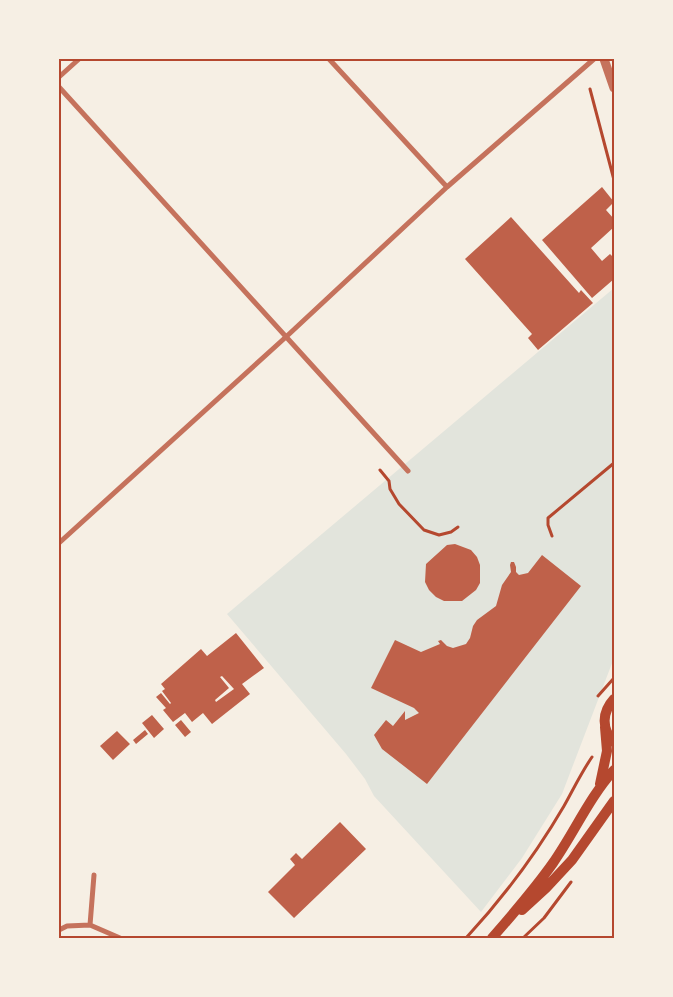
<svg xmlns="http://www.w3.org/2000/svg" width="673" height="997" viewBox="0 0 673 997" font-family="'IBM Plex Sans',sans-serif">
	<style>
		.green { fill: #e2e4dc }
		.building { fill: #bf614a; fill-rule: evenodd }
		.lines { fill: none; stroke-linecap: round; stroke-linejoin: round }
		.path { stroke: #b5482f; stroke-width: 3 }
		.minor { stroke: #c5725c; stroke-width: 5 }
		.tertiary { stroke: #c5725c; stroke-width: 9 }
		.secondary { stroke: #b5482f; stroke-width: 10 }
		.neatline { fill: none; stroke: #b5482f; stroke-width: 2 }
	</style>
	<rect width="100%" height="100%" fill="#f6efe4"/>
	<path class="green" d="M 614,288 L 614,658 L 562,794 L 522,858 L 481,912 L 374,796 L 365,779 L 346,754 L 227,614 Z"/>
	<path class="building" d="M 602,187 L 614,202 L 606,210 L 614,219 L 614,227 L 591,248 L 602,261 L 610,254 L 614,258 L 614,279 L 592,298 L 542,240 Z
		M 511,217 L 579,293 L 581,290 L 593,303 L 538,350 L 528,338 L 532,334 L 465,259 Z
		M 455,544 L 471,550 L 477,557 L 480,565 L 480,583 L 476,590 L 462,601 L 444,601 L 436,597 L 429,590 L 425,582 L 426,564 L 447,545 Z
		M 542,555 L 581,586 L 427,784 L 382,749 L 374,735 L 386,720 L 393,726 L 405,711 L 405,720 L 419,713 L 414,708 L 371,688 L 395,640 L 421,652 L 440,644 L 438,641 L 441,640 L 447,646 L 453,648 L 466,644 L 470,638 L 473,626 L 477,620 L 496,606 L 502,585 L 511,572 L 510,565 L 511,562 L 514,562 L 516,567 L 516,572 L 519,575 L 528,573 Z
		M 236,633 L 264,668 L 242,684 L 250,694 L 212,724 L 203,713 L 192,722 L 185,713 L 173,722 L 163,710 L 166,708 L 156,697 L 161,693 L 170,704 L 171,703 L 162,691 L 165,689 L 161,684 L 201,649 L 207,656 ZM 222,676 L 234,689 L 216,702 L 215,700 L 229,688 L 220,677 Z
		M 152,715 L 164,729 L 154,738 L 142,723 Z
		M 181,720 L 191,732 L 185,737 L 175,725 Z
		M 145,730 L 148,734 L 136,744 L 133,740 Z
		M 117,731 L 130,744 L 113,760 L 100,746 Z
		M 340,822 L 366,849 L 294,918 L 268,892 L 295,865 L 290,859 L 296,853 L 302,859 Z"/>
	<g class="lines">
		<path class="path" d="M 590,89 L 614,180
			M 380,470 L 389,481 L 390,489 L 399,504 L 424,530 L 439,535 L 451,532 L 458,527
			M 552,536 L 548,525 L 548,518 L 614,463
			M 598,696 L 614,678
			M 466,938 C 503,898 536,854 564,806 C 573,790 581,773 592,757
			M 523,938 L 544,918 L 571,882"/>
		<path class="minor" d="M 329,59 L 447,187
			M 59,77 L 79,59
			M 59,87 L 408,471
			M 59,543 L 287,336 L 447,187 L 594,59
			M 94,875 L 90,925 L 120,938
			M 59,930 L 67,926 L 90,925"/>
		<path class="tertiary" d="M 604,59 L 614,88"/>
		<path class="secondary" d="M 614,699 C 602,712 601,729 614,742
			M 600,784 L 607,751 L 605,727
			M 522,910 L 546,888 L 572,860 L 614,801
			M 492,938 C 513,914 534,890 553,863 C 574,833 589,798 614,770"/>
	</g>
	<rect width="673" height="997" fill="none" stroke="#f6efe4" stroke-width="120"/>
	<rect x="60" y="60" width="553" height="877" class="neatline"/>
</svg>
